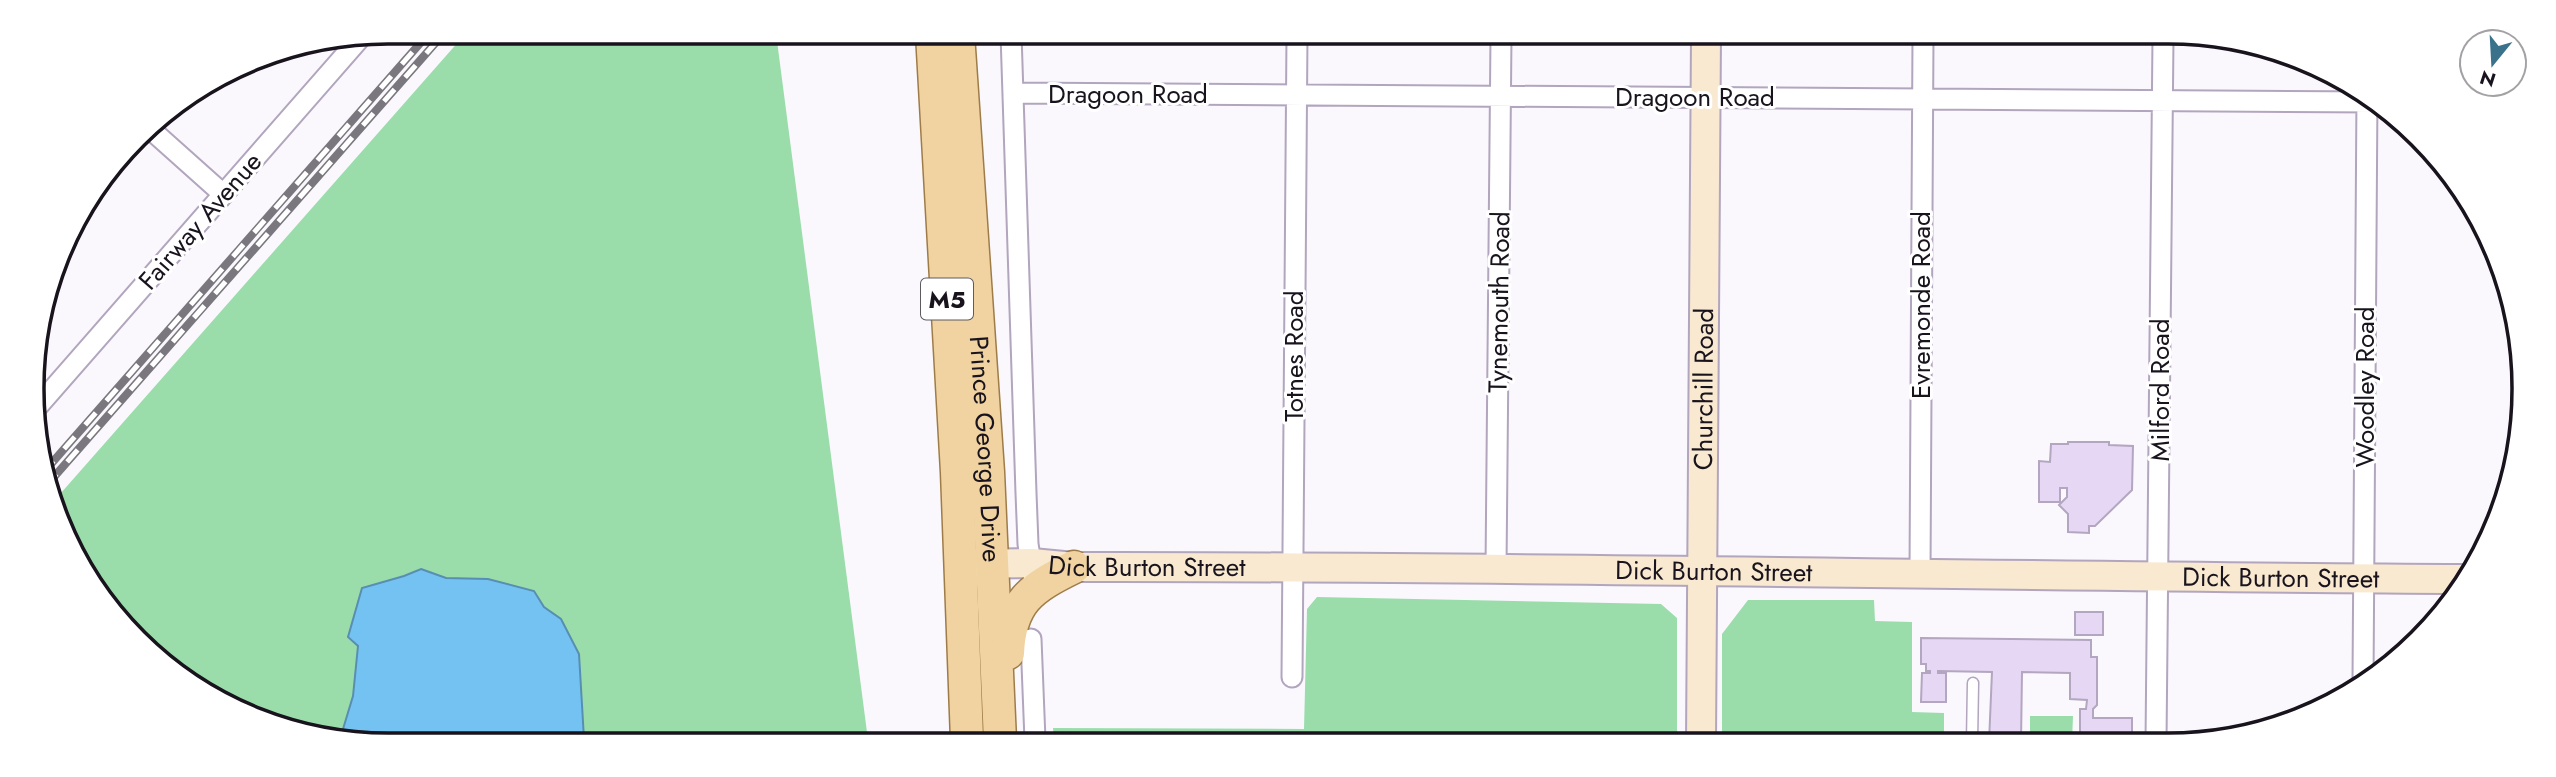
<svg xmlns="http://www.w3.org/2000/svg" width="2556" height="777" viewBox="0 0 2556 777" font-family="Jost,sans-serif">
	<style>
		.green { fill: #9addab }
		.water { fill: #74c2f2; stroke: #588eb2; stroke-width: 2 }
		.building { fill: #e6d8f4; stroke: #b3a6c0; stroke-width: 2 }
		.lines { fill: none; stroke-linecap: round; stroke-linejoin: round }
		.lane-casing { stroke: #b2a5be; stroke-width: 13 }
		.street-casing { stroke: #b2a5be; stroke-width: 23 }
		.secondary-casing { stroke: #b2a5be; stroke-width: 32 }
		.primary-casing { stroke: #9e7c49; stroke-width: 35 }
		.lane { stroke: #fff; stroke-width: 10 }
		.street { stroke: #fff; stroke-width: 19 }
		.secondary { stroke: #f8e9d0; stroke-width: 28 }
		.primary { stroke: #f0d3a0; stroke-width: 32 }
		.rail-casing { stroke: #7a777e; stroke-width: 8 }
		.rail { stroke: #fff; stroke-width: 5; stroke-dasharray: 16; stroke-linecap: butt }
		.labels { text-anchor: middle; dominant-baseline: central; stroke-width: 6; stroke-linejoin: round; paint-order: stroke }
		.shield { fill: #fff; stroke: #5d5a60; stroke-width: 2 }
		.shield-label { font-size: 24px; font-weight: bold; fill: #18131c }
		.street-label { font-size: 26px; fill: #18131c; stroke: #fff }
		.rim { fill: none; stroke: #18131c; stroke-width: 3.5 }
	</style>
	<rect width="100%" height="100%" fill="#faf8fd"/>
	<path class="green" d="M 467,32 L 776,33 L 868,740 L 318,739 L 190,686 L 92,587 L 53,502 Z
		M 1317,597 L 1661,604 L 1677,618 L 1677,741 L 1054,740 L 1053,728 L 1304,729 L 1307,609 Z
		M 1748,600 L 1874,600 L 1875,621 L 1912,622 L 1912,712 L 1944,713 L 1944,742 L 1722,741 L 1722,634 Z
		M 2030,716 L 2073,716 L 2072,742 L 2030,742 Z"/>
	<path class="water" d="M 421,569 L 446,578 L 488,579 L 534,591 L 544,607 L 561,619 L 579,654 L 584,739 L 340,739 L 353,696 L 358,646 L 348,637 L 362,588 L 404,576 Z"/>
	<path class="building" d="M 2068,442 L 2109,442 L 2109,445 L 2133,446 L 2132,490 L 2095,526 L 2089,526 L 2089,533 L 2068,532 L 2068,514 L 2059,505 L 2067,497 L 2067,488 L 2060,488 L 2060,502 L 2039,502 L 2039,461 L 2050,462 L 2051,444 L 2068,444 Z
		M 2075,612 L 2103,612 L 2103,635 L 2075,635 Z
		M 1921,638 L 2091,640 L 2091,657 L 2097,657 L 2097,705 L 2093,709 L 2093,718 L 2132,718 L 2132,742 L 2080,742 L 2080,709 L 2086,709 L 2087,700 L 2070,699 L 2070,673 L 2022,672 L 2021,742 L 1989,742 L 1992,672 L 1938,671 L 1938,673 L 1946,673 L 1946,702 L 1921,702 L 1922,673 L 1930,673 L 1930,671 L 1926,671 L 1926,664 L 1921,664 Z"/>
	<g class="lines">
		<defs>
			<path id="lane" d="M 1972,742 L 1973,683"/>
			<path id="street" d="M 1011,34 L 1026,493 L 1028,544 L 1033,575
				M 1014,93 L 2376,102
				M 148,127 L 223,194
				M 39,405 L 361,37
				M 1496,568 L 1501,36
				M 1920,573 L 1923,37
				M 1031,639 L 1035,740
				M 1292,677 L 1297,35
				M 2363,682 L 2367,93
				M 2156,742 L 2163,38"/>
			<g id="secondary">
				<path id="s1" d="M 960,564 L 1032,563 L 1074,567 C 1538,566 2003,577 2467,579"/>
				<path id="s2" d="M 1701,741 L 1706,36"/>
			</g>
			<g id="primary">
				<path d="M 932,34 L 957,472 L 967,740"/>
				<path id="s3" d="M 958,34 L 988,472 L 1000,740"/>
				<path d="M 1008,653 C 1010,602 1031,588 1074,567"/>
			</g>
		</defs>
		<use href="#lane" class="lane-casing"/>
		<use href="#street" class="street-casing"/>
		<use href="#secondary" class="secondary-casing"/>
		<use href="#primary" class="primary-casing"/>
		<use href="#lane" class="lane"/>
		<use href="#street" class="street"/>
		<use href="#secondary" class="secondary"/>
		<use href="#primary" class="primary"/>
		<defs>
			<path id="rail" d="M 43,473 L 430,32
				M 46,486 L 445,32"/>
		</defs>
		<use href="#rail" class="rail-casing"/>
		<use href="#rail" class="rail"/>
	</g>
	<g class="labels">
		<rect class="shield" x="921" y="278.5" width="52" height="41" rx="5"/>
		<g class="shield-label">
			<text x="947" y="299">M5</text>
		</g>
		<g class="street-label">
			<text x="1128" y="94">Dragoon Road</text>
			<text x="1695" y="97">Dragoon Road</text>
			<text transform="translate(200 221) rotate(-49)">Fairway Avenue</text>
			<text transform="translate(1499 302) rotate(-89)">Tynemouth Road</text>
			<text transform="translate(1921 305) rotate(-90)">Evremonde Road</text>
			<text transform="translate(1294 356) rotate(-90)">Totnes Road</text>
			<text transform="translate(2365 387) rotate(-90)">Woodley Road</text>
			<text stroke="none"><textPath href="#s2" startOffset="352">Churchill Road</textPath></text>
			<text transform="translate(2160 390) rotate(-90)">Milford Road</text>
			<text stroke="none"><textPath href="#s3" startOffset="416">Prince George Drive</textPath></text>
			<text stroke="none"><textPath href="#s1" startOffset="187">Dick Burton Street</textPath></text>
			<text stroke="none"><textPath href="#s1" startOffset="754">Dick Burton Street</textPath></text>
			<text stroke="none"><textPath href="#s1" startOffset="1321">Dick Burton Street</textPath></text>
		</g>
	</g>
	<path d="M0 0H2556V777H0ZM388 44H2168A344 344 0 0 1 2512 388V389A344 344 0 0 1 2168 733H388A344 344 0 0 1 44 389V388A344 344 0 0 1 388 44Z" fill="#fff" fill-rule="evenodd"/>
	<path class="rim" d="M388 44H2168A344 344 0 0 1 2512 388V389A344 344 0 0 1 2168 733H388A344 344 0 0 1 44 389V388A344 344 0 0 1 388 44Z"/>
	<g transform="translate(2493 63) rotate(198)"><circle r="33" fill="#ffffff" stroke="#a3a1a4" stroke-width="2"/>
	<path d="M0-5L12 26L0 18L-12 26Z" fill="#3a728c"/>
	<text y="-10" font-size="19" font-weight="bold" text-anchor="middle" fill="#18131c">N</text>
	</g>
</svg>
